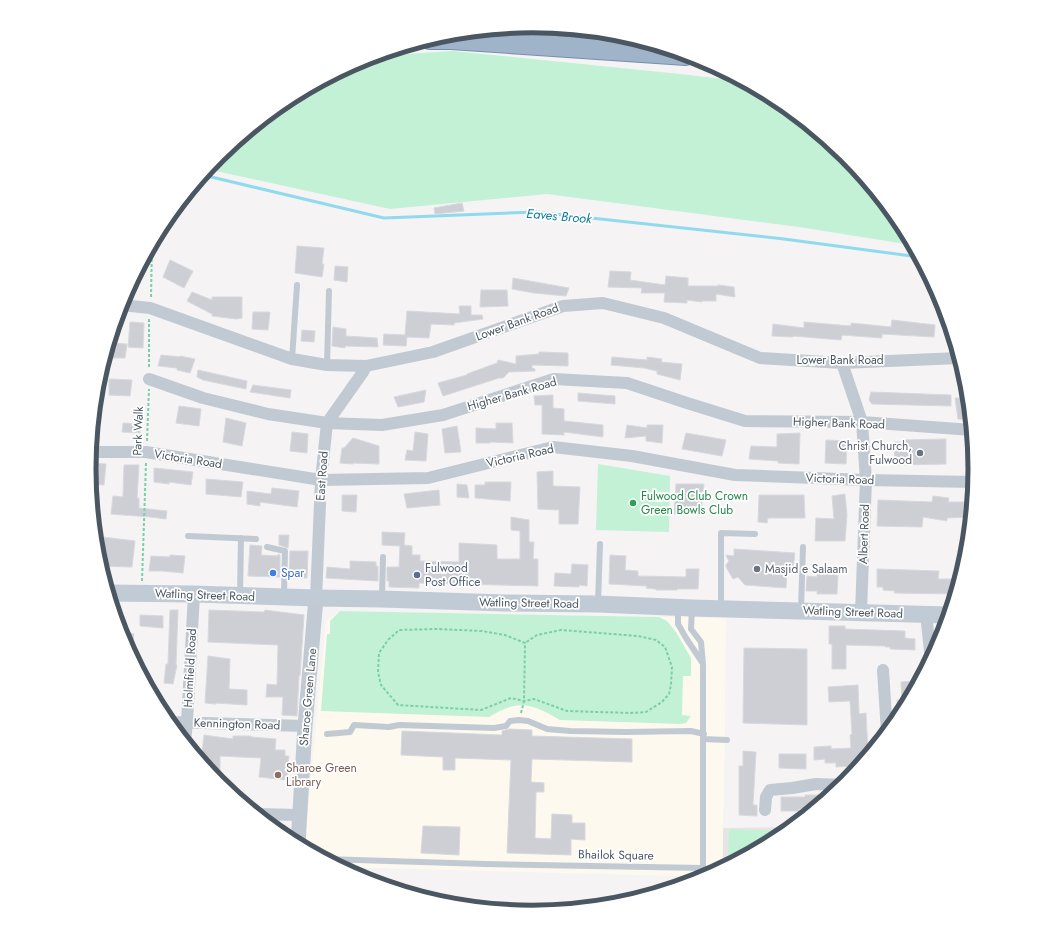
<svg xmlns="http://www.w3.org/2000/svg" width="1064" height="939" viewBox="0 0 1064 939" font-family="Jost,sans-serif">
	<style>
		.commercial { fill: #fdf9ef }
		.education { fill: #e6e4e5 }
		.green { fill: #c3f1d5 }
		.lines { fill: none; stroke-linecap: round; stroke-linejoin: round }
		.stream { stroke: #90daee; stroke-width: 3 }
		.building { fill: #cdcfd5; stroke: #d7d9de }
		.trunk-casing { stroke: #7690ad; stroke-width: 22 }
		.path { stroke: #7ad0a6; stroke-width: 2; stroke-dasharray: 3 2; stroke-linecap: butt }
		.service { stroke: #c1cad2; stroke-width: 6 }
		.minor { stroke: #c1cad2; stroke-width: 12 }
		.tertiary { stroke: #c1cad2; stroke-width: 15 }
		.secondary { stroke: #c1cbd6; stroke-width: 17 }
		.trunk { stroke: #9fb4c9; stroke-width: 20 }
		.worship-dot { fill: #6b7280; stroke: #fff; stroke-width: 1.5 }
		.leisure-dot { fill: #2e9e5b; stroke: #fff; stroke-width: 1.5 }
		.shop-dot { fill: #3f7fe0; stroke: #fff; stroke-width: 1.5 }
		.service-dot { fill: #5c6f8a; stroke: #fff; stroke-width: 1.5 }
		.education-dot { fill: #8d6e63; stroke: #fff; stroke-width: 1.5 }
		.labels { text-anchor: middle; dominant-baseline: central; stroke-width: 3.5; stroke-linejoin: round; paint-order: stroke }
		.street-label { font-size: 12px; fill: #4a5661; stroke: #fff }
		.worship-label { font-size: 12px; fill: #5b616d; stroke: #fff; text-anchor: end }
		.leisure-label { font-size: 12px; fill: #27864d; stroke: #fff; text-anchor: start }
		.service-label { font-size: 12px; fill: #4e5e75; stroke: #fff; text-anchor: start }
		.shop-label { font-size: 12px; fill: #366cbe; stroke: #fff; text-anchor: start }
		.education-label { font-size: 12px; fill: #785e54; stroke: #fff; text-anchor: start }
		.water-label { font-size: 13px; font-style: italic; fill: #0c7c9b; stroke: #fff }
		.rim { fill: none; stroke: #4a5661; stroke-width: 5 }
	</style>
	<rect width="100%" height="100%" fill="#f5f3f3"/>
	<path class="commercial" d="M 340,611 L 726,618 L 725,746 L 722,869 L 706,877 L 340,867 L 304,848 L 326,621 Z"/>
	<path class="education" d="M 792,827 L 778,838 L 723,868 L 723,828 Z"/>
	<path class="green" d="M 453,51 L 680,74 L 741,81 L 779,101 L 846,156 L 901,223 L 912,245 L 799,227 L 547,194 L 390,209 L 207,169 L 219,156 L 286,101 L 362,60 L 376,56 Z
		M 598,464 L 670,476 L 669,532 L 596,530 Z
		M 340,611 L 659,617 L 667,621 L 676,632 L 691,658 L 691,676 L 683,676 L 682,715 L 691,716 L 686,723 L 681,724 L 560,720 C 531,703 518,699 489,717 L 321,711 L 327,634 L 330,634 L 330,621 Z
		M 729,829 L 788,831 L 778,838 L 728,865 Z"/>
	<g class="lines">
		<path class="stream" d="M 203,175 L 384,218 L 536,212 L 784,239 L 919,257"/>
	</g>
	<path class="building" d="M 462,203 L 464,211 L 435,214 L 434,208 Z
		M 297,246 L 324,248 L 322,264 L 324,264 L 322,277 L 295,273 Z
		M 170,260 L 193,271 L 184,288 L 163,277 Z
		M 335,266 L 348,267 L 347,282 L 334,280 Z
		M 610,271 L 631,272 L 630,280 L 665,285 L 666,276 L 688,278 L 688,286 L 718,286 L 718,285 L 734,287 L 735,297 L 716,294 L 716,301 L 702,301 L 702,302 L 687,300 L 687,303 L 664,302 L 665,293 L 641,293 L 642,288 L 608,287 Z
		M 513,278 L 569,288 L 566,296 L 534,293 L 512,289 Z
		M 481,290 L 507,290 L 508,306 L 480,307 Z
		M 192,292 L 212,300 L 212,297 L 242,297 L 242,318 L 236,319 L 212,316 L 212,314 L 187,301 Z
		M 459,306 L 471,306 L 471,315 L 482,315 L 483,319 L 454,323 L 454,325 L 431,324 L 429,338 L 407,337 L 406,346 L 383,345 L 384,334 L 405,335 L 407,311 L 460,314 Z
		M 253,312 L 270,312 L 268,330 L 252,329 Z
		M 892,320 L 935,325 L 934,337 L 882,334 L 882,338 L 842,335 L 841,340 L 793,336 L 793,337 L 772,336 L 773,324 L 804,328 L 804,322 L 851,326 L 851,323 L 891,327 Z
		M 130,322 L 144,323 L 143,348 L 128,347 Z
		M 333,327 L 346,329 L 346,336 L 377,338 L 378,347 L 345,346 L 345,348 L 332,346 Z
		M 302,330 L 315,331 L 314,342 L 301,341 Z
		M 109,343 L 127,344 L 125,358 L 105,358 Z
		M 539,352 L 568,353 L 568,366 L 532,365 L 532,368 L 535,369 L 535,371 L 509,372 L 503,378 L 499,378 L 443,396 L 438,383 L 467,375 L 467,374 L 497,363 L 498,360 L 516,364 L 516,356 L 539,354 Z
		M 161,355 L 180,357 L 180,356 L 195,359 L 190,373 L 177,370 L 177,368 L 158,366 Z
		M 612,357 L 647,360 L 647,357 L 662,359 L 661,362 L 682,364 L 680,380 L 657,374 L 657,371 L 644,368 L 611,365 Z
		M 198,370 L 247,381 L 246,389 L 203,380 L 197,377 Z
		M 109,379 L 132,380 L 130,396 L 109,395 Z
		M 253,385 L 291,390 L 290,398 L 250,392 Z
		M 426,390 L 424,402 L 398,407 L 394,397 Z
		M 871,392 L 951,395 L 951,406 L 872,404 L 869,400 Z
		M 578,393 L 615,396 L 615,404 L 578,401 Z
		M 553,395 L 553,408 L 564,409 L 564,421 L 603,425 L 603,437 L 564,432 L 564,435 L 542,434 L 542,405 L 535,405 L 534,396 Z
		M 955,398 L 965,398 L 966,407 L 969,408 L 971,420 L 958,419 Z
		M 179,406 L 201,409 L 199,426 L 176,423 Z
		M 226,418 L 246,423 L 242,446 L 223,442 Z
		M 123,423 L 140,424 L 140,433 L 122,432 Z
		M 496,423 L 512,423 L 513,443 L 490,442 L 490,443 L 476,443 L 476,428 L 496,429 Z
		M 627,425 L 647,428 L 647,425 L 663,425 L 662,443 L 646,441 L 646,436 L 625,438 Z
		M 457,426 L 461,452 L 445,453 L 442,429 Z
		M 292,432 L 308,434 L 307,453 L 290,451 Z
		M 415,432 L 428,434 L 426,461 L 405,460 L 407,450 L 413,451 Z
		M 686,433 L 726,440 L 722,456 L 682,449 Z
		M 800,433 L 799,464 L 778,463 L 778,461 L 749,459 L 751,446 L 777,447 L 777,434 Z
		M 353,438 L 379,446 L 379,464 L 353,463 L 353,464 L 340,463 L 342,448 L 344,448 Z
		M 946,439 L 946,464 L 895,465 L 894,442 L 903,442 L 903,440 Z
		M 826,440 L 847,441 L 846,464 L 825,463 Z
		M 92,463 L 106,464 L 104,485 L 91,484 Z
		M 124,465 L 139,465 L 137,498 L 139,498 L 139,508 L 167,511 L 166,519 L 150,517 L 111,514 L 113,496 L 123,497 Z
		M 154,468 L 193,472 L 191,485 L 169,482 L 169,484 L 154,482 Z
		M 553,471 L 553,486 L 580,487 L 578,524 L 559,524 L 559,510 L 538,509 L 537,472 Z
		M 206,479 L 243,482 L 241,497 L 206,494 Z
		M 485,482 L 511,482 L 510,501 L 475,498 L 475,485 L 485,485 Z
		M 457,484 L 467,485 L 469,498 L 457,497 Z
		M 676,484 L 704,484 L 701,514 L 674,514 Z
		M 272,488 L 299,491 L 297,507 L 260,502 L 260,506 L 247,504 L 247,491 L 271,494 Z
		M 439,490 L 440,505 L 407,508 L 404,494 Z
		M 845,494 L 847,515 L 845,541 L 815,541 L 816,518 L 834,519 L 832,496 Z
		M 342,495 L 357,495 L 356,512 L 342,511 Z
		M 759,495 L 804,495 L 805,518 L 768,518 L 767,523 L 758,522 Z
		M 933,496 L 949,498 L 948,502 L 967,502 L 969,517 L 947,518 L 947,521 L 923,517 L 922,527 L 877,526 L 878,500 L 932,502 Z
		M 511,517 L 529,520 L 529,542 L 534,542 L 533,559 L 538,559 L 538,586 L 419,583 L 419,588 L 389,587 L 389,581 L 387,581 L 387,567 L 399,567 L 400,546 L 382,545 L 382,532 L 405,533 L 404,545 L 412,546 L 412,555 L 420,555 L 420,561 L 459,562 L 459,543 L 497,545 L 497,559 L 520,559 L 520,531 L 511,530 Z
		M 279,535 L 289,535 L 288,548 L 279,545 Z
		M 95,536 L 135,541 L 132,567 L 100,566 L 97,556 Z
		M 250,545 L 262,546 L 261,555 L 278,556 L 278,554 L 280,555 L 280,577 L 248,576 Z
		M 734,549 L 795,553 L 793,569 L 787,568 L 786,588 L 745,585 L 738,577 L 733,579 L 726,567 L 726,565 L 729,561 L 726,556 L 726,555 L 734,556 Z
		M 290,551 L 308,551 L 307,578 L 289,578 Z
		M 170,555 L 185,556 L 183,573 L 163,571 L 149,571 L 151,556 L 170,557 Z
		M 610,555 L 626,556 L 625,570 L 638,571 L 638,576 L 686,577 L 686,569 L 699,569 L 698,589 L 677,589 L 677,590 L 656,590 L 656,589 L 646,588 L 647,586 L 609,584 Z
		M 350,561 L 376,562 L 376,566 L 378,566 L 378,581 L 326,578 L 327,567 L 350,569 Z
		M 572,564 L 588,565 L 587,586 L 579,585 L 579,587 L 554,586 L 555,573 L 571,574 Z
		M 877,569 L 939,571 L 938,579 L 959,579 L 958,584 L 955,594 L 894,593 L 895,591 L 883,590 L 883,587 L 877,587 Z
		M 822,570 L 835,570 L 835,575 L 838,575 L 837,594 L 817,594 L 817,591 L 806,591 L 807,576 L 817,577 L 817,574 L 822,575 Z
		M 170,610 L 178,610 L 176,665 L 177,665 L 173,684 L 164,683 L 166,664 L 168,664 Z
		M 209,610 L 264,612 L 265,610 L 304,615 L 300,676 L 299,675 L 297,716 L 282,715 L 283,697 L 266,697 L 267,684 L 277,685 L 278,645 L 208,642 Z
		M 140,615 L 163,616 L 163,628 L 140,626 Z
		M 829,626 L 845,626 L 845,629 L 905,631 L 905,638 L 915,639 L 915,650 L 890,649 L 890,647 L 885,647 L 885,646 L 846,645 L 846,669 L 832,669 L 832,644 L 829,644 Z
		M 125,632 L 134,634 L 131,656 L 124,642 Z
		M 744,648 L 807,649 L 807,725 L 743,723 Z
		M 208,656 L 230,659 L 229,689 L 247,690 L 247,705 L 216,703 L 216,704 L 205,703 Z
		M 914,681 L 914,691 L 898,719 L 897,700 L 902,700 L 901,682 Z
		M 858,685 L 859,714 L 866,713 L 868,752 L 863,752 L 863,760 L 852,761 L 852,766 L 836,767 L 836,763 L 825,763 L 825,759 L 814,760 L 814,747 L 831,746 L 831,749 L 851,748 L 850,735 L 852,734 L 850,701 L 829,702 L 828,687 Z
		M 509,729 L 532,730 L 532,736 L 632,739 L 632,762 L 532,759 L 531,782 L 544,783 L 544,792 L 536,792 L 535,838 L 551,839 L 552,814 L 572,815 L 572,823 L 585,823 L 585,840 L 571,839 L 571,855 L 507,853 L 511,760 L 455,758 L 455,770 L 443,770 L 443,757 L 401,755 L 402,731 L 502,735 L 502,731 Z
		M 204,735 L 233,739 L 233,736 L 251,736 L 251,737 L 276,739 L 275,750 L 285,750 L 285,756 L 289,756 L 287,780 L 259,777 L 261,758 L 220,756 L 220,776 L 212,776 L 201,762 Z
		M 743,751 L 756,752 L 753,805 L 757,805 L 757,816 L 739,815 L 739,766 L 743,766 Z
		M 779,754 L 806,754 L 806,769 L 779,768 Z
		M 805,795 L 823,795 L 823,802 L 814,809 L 799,809 L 799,811 L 781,811 L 781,797 L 805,797 Z
		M 423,826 L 460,827 L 459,855 L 421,853 Z"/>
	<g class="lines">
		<defs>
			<path id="trunk" d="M 430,39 L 451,39 L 686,55"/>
		</defs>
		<use href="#trunk" class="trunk-casing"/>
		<path class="path" d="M 151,297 L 152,244
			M 149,319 L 149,369
			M 147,441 L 149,389
			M 142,581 L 146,463
			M 521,713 L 524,701 L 525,643 L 505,635 L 482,631 L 437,629 L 399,630 L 388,640 L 379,653 L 378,672 L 381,685 L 398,705 L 481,710 L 511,698 L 524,701 L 534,699 L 567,711 L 631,713 L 646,712 L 662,702 L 669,694 L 671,685 L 672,667 L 665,647 L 656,640 L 638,636 L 561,630 L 537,635 L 525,643"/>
		<path class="service" d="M 292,359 L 297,285
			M 327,365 L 329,291
			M 188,536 L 256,539
			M 267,547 L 285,551 L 284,595
			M 240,594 L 241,538
			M 382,597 L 383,557
			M 598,603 L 600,544
			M 721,607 L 721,533 L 755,534
			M 678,609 L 678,624 L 686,638 L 702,662
			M 801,609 L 803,547
			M 327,734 L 350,732 L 354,725 L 389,727 L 399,725 L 494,728 L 506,726 L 510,721 L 519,720 L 528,721 L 547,729 L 570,731 L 625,732 L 691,731 L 704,734
			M 703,739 L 727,740
			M 324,859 L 485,864 L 703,868 L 703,664 L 701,642 L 691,629 L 692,609"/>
		<path class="minor" d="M 121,305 L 150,308 L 292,359 L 327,365 L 366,366 L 433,352 L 563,306 L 603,303 L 664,318 L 760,358 L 842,363 L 959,358
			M 842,363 L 862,422 L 866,480 L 861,612
			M 149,379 L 203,398 L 268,414 L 327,423 L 382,425 L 443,415 L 554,379 L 627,383 L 687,403 L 745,421 L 862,422 L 972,430
			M 90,452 L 146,452 L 321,480 L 428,478 L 553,447 L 632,456 L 735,475 L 866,480 L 974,482
			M 316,598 L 321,480 L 327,423 L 363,372 L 366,366
			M 926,614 L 931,660
			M 883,670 L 887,732
			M 169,722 L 305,726
			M 185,743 L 187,722 L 194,594
			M 765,810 L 766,797 L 770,790 L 792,788 L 816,784 L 843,785
			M 256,814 L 299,815"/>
		<path class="tertiary" d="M 298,845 L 305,726 L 316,598"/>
		<path class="secondary" d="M 108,593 L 194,594 L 316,598 L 382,599 L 505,603 L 598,604 L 692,608 L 949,615"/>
		<use href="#trunk" class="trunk"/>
	</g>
	<g class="worship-dot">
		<circle cx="920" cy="453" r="4"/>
		<circle cx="757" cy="569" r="4"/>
	</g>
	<circle class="leisure-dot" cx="633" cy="503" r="4"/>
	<circle class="shop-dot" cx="273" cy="573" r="4"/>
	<circle class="service-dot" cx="417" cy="575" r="4"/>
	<circle class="education-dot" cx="278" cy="775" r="4"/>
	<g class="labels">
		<g class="street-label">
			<text transform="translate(517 322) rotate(-20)">Lower Bank Road</text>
			<text x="840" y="360">Lower Bank Road</text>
			<text transform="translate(512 394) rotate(-16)">Higher Bank Road</text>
			<text transform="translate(839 423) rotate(2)">Higher Bank Road</text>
			<text transform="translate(138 431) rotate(-88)">Park Walk</text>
			<text transform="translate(520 456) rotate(-13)">Victoria Road</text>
			<text transform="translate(188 459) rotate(9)">Victoria Road</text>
			<text transform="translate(322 476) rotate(-86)">East Road</text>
			<text transform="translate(840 479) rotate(2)">Victoria Road</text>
			<text transform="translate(864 534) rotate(-88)">Albert Road</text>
			<text transform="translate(205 595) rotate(2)">Watling Street Road</text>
			<text transform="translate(529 603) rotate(1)">Watling Street Road</text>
			<text transform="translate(853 612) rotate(2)">Watling Street Road</text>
			<text transform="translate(190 668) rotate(-87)">Holmfield Road</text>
			<text transform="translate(308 697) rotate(-85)">Sharoe Green Lane</text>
			<text transform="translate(237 724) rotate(2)">Kennington Road</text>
			<text transform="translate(616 855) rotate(1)">Bhailok Square</text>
		</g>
		<g class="worship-label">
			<text x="912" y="446">Christ Church,<tspan x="912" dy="14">Fulwood</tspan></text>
			<text x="765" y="569" text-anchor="start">Masjid e Salaam</text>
		</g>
		<g class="leisure-label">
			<text x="641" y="496">Fulwood Club Crown<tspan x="641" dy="14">Green Bowls Club</tspan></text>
		</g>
		<g class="service-label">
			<text x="425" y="568">Fulwood<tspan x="425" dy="14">Post Office</tspan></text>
		</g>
		<g class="shop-label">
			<text x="281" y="573">Spar</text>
		</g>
		<g class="education-label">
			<text x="286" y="768">Sharoe Green<tspan x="286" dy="14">Library</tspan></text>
		</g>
		<g class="water-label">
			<text transform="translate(559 216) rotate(5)">Eaves Brook</text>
		</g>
	</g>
	<path d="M0 0H1064V939H0ZM96 469a436 436 0 1 1 872 0a436 436 0 1 1-872 0Z" fill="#fff" fill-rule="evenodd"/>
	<path class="rim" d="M96 469a436 436 0 1 1 872 0a436 436 0 1 1-872 0Z"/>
</svg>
